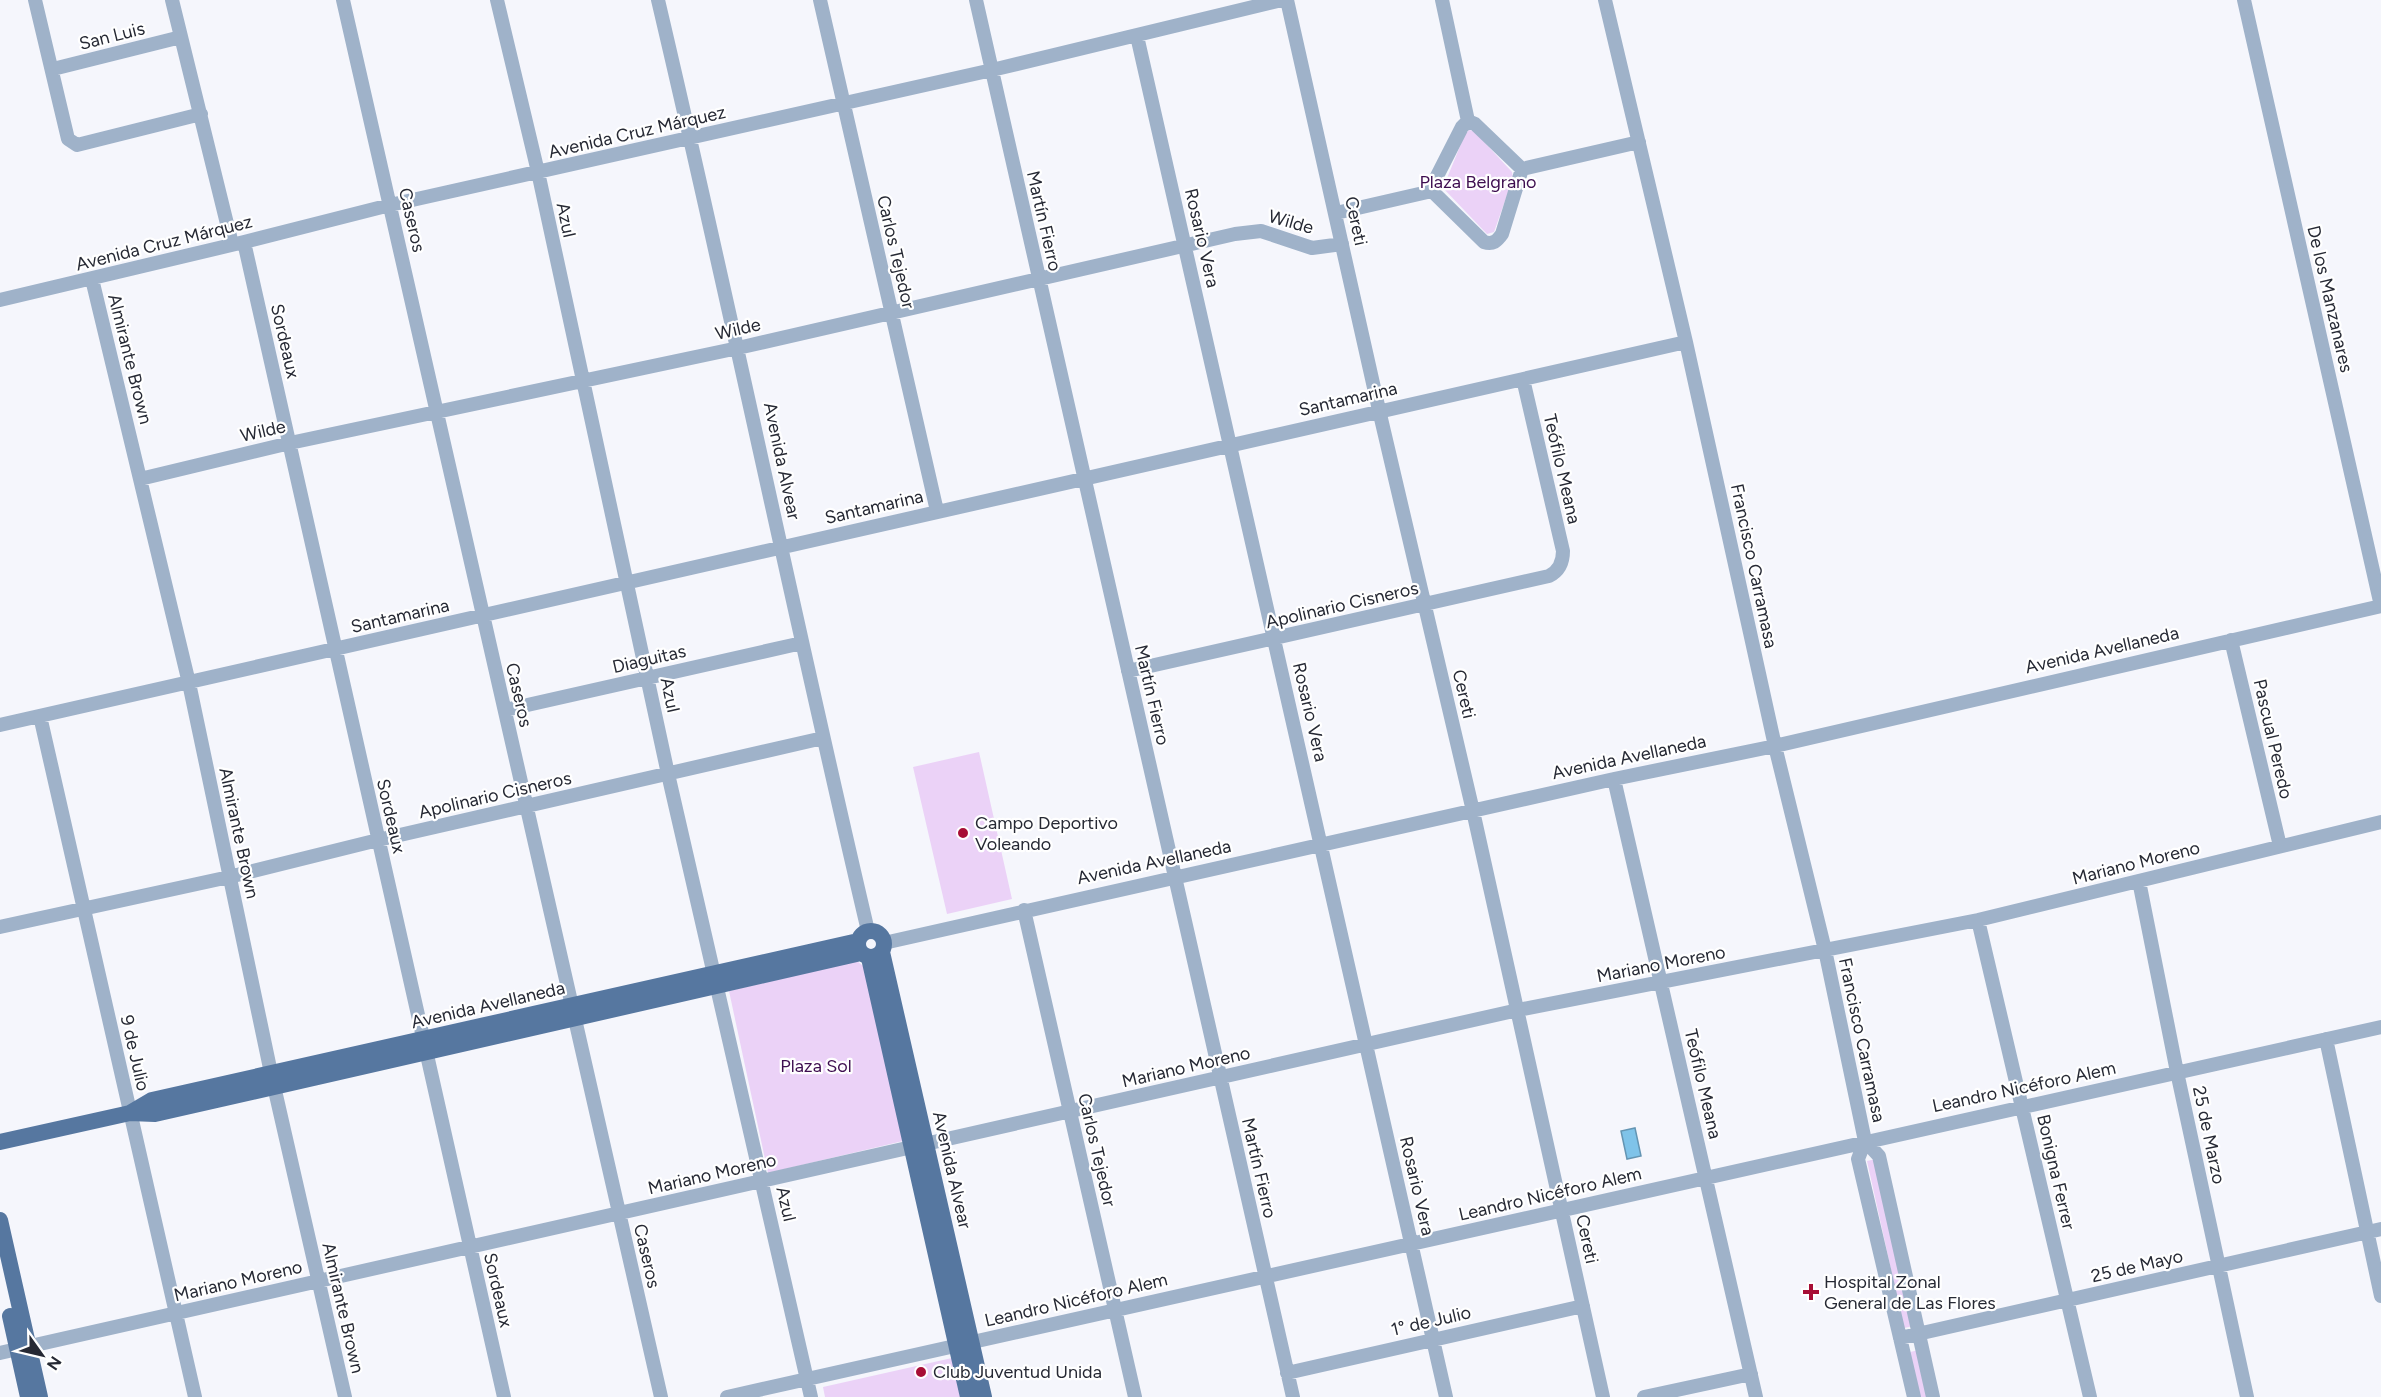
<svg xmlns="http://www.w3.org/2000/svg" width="2381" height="1397" viewBox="0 0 2381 1397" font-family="Figtree,sans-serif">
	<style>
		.green { fill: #ebd2f7 }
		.water { fill: #7fc3e9; stroke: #6495b3; stroke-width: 1.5 }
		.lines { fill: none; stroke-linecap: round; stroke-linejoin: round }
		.minor { stroke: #9fb2c9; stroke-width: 14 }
		.major { stroke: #5677a0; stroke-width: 16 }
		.poi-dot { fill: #a70e36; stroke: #fff; stroke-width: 2 }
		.labels { text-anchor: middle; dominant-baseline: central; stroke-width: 4.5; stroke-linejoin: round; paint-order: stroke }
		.street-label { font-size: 18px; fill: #262934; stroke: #fff }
		.park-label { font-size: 18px; fill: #3e0e50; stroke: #fff }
		.poi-label { font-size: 18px; fill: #262934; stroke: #fff; text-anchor: start }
	</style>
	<rect width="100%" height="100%" fill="#f5f6fc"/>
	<path class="green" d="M 1469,130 L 1474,131 L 1512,172 L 1513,178 L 1494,232 L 1487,234 L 1443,188 L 1465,134 Z
		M 979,752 L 1012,899 L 947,914 L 913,767 Z
		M 857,961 L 868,970 L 903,1141 L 768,1173 L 729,991 Z
		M 1876,1159 L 1914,1326 L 1904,1328 L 1867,1161 Z
		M 1919,1350 L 1930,1397 L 1920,1397 L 1910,1352 Z
		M 952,1358 L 960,1397 L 825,1397 L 823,1387 Z"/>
	<path class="water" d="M 1635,1128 L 1641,1156 L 1627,1159 L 1621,1131 Z"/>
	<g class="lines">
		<path class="minor" d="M 35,0 L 68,139 L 77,145 L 201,114
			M 172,0 L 232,244
			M 343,0 L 661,1397
			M 497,0 L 538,172 L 668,774 L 811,1397
			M 658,0 C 731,310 795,621 868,931
			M 820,0 L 937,511
			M 976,0 L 1293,1397
			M 1287,0 L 1379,410 L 1473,811 L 1603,1397
			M 1442,0 L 1468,121
			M 1605,0 L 1686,342 L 1775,746 L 1825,950 L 1865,1141 L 1858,1159 L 1914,1397
			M 2244,0 L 2381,606
			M 1137,36 L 1446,1397
			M 53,69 L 181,37
			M 1432,191 L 1484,242 C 1493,245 1497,241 1502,234 L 1522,169
			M 1336,213 L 1432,191 L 1434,182 L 1462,127 L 1468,121 L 1475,124 L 1522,169 L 1639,142
			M 244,242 L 504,1397
			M 92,279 L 189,683 L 271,1073 L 345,1397
			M 0,300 L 244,242 L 390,205 L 992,70 L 1282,0
			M 140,479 L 290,443 L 738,348 L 1235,234 L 1261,231 L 1312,248 L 1342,244
			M 2231,640 L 2280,846
			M 1128,671 L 1549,576 C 1559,571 1563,562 1563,551 L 1523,379
			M 505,710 L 802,643
			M 40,716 L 195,1397
			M 0,725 L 1686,342
			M 1614,779 L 1756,1397
			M 2139,881 L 2177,1072 L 2247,1397
			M 1024,910 L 1135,1397
			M 1978,920 L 2090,1397
			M 0,927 L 229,877 L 378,840 L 823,738
			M 884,943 L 1614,779 L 1775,746 L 2381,606
			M 2326,1039 L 2381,1296
			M 1865,1141 L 1879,1156 L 1933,1397
			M 1900,1338 L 2381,1229
			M 0,1353 L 1518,1010 L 1978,920 L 2381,822
			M 1287,1373 L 1583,1306
			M 727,1397 L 2381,1027
			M 1644,1397 L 1751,1374"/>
		<path class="major" d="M858 944a13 13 0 1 1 26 0a13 13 0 1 1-26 0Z
			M 882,952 L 984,1397
			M 869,958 L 968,1397
			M 130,1113 L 152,1100 L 858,941
			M 0,1142 L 130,1113 L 155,1114 L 861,953
			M 0,1220 L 40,1397
			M 10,1316 L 28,1397"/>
	</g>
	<g class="poi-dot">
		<circle cx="963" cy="833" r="6"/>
		<path d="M1808 1283h6v6h6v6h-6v6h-6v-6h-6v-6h6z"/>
		<circle cx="921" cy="1372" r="6"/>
	</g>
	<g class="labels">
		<g class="street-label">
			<text transform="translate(112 36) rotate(-14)">San Luis</text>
			<text transform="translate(637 132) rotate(-13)">Avenida Cruz Márquez</text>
			<text transform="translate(412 220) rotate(77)">Caseros</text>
			<text transform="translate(566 220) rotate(78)">Azul</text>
			<text transform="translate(1044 221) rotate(77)">Martín Fierro</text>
			<text transform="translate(1356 221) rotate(78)">Cereti</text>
			<text transform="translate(1291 222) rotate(16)">Wilde</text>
			<text transform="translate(1202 238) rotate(77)">Rosario Vera</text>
			<text transform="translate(164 243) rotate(-14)">Avenida Cruz Márquez</text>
			<text transform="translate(896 252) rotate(77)">Carlos Tejedor</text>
			<text transform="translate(2330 299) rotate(77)">De los Manzanares</text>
			<text transform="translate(738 329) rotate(-13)">Wilde</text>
			<text transform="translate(285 341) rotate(77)">Sordeaux</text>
			<text transform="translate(130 359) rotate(76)">Almirante Brown</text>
			<text transform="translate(1348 399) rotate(-13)">Santamarina</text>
			<text transform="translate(263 431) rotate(-13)">Wilde</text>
			<text transform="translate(782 461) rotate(78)">Avenida Alvear</text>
			<text transform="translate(1562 469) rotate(77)">Teófilo Meana</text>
			<text transform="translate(874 507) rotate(-13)">Santamarina</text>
			<text transform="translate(1754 566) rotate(78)">Francisco Carramasa</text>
			<text transform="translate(1342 605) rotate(-13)">Apolinario Cisneros</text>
			<text transform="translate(400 616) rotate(-13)">Santamarina</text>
			<text transform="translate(2102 650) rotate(-13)">Avenida Avellaneda</text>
			<text transform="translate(649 659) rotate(-13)">Diaguitas</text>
			<text transform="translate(1464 694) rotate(77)">Cereti</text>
			<text transform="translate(519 695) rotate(77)">Caseros</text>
			<text transform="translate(670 695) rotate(78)">Azul</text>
			<text transform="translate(1152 695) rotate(77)">Martín Fierro</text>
			<text transform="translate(1310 712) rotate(77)">Rosario Vera</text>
			<text transform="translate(2273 739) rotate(77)">Pascual Peredo</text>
			<text transform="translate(1629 757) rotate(-12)">Avenida Avellaneda</text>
			<text transform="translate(495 795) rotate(-13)">Apolinario Cisneros</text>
			<text transform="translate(391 816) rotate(77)">Sordeaux</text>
			<text transform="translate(239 833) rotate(78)">Almirante Brown</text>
			<text transform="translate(1154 862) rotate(-12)">Avenida Avellaneda</text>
			<text transform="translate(2136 863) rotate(-14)">Mariano Moreno</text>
			<text transform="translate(1661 964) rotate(-11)">Mariano Moreno</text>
			<text transform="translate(488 1005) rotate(-13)">Avenida Avellaneda</text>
			<text transform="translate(1862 1040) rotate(78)">Francisco Carramasa</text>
			<text transform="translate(135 1053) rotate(77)">9 de Julio</text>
			<text transform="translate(1186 1067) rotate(-13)">Mariano Moreno</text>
			<text transform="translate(1703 1084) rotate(77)">Teófilo Meana</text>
			<text transform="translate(2024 1087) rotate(-12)">Leandro Nicéforo Alem</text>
			<text transform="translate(2209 1135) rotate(78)">25 de Marzo</text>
			<text transform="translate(1097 1150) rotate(77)">Carlos Tejedor</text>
			<text transform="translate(1259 1168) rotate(77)">Martín Fierro</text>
			<text transform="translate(952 1170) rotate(77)">Avenida Alvear</text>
			<text transform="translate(2056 1172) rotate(77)">Bonigna Ferrer</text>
			<text transform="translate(712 1174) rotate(-13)">Mariano Moreno</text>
			<text transform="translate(1417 1186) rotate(77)">Rosario Vera</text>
			<text transform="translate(1550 1194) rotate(-13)">Leandro Nicéforo Alem</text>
			<text transform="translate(786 1204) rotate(77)">Azul</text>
			<text transform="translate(1587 1239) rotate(78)">Cereti</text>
			<text transform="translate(647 1256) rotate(77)">Caseros</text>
			<text transform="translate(2137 1266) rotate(-13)">25 de Mayo</text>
			<text transform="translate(238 1281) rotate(-13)">Mariano Moreno</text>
			<text transform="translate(498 1290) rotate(77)">Sordeaux</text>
			<text transform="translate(1076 1300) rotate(-13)">Leandro Nicéforo Alem</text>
			<text transform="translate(343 1308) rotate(77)">Almirante Brown</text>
			<text transform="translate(1431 1321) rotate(-13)">1° de Julio</text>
		</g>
		<g class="park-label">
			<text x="1478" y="182">Plaza Belgrano</text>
			<text x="816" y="1066">Plaza Sol</text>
		</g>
		<g class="poi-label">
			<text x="975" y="823">Campo Deportivo<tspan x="975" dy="21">Voleando</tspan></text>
			<text x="1824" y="1282">Hospital Zonal<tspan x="1824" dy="21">General de Las Flores</tspan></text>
			<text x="933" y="1372">Club Juventud Unida</text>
		</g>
	</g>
	<g transform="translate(42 1355) rotate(124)" stroke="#ffffff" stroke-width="4.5" paint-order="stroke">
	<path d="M0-4.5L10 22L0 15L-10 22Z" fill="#262934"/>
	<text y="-9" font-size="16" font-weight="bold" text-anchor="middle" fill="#262934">N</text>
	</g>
</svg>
